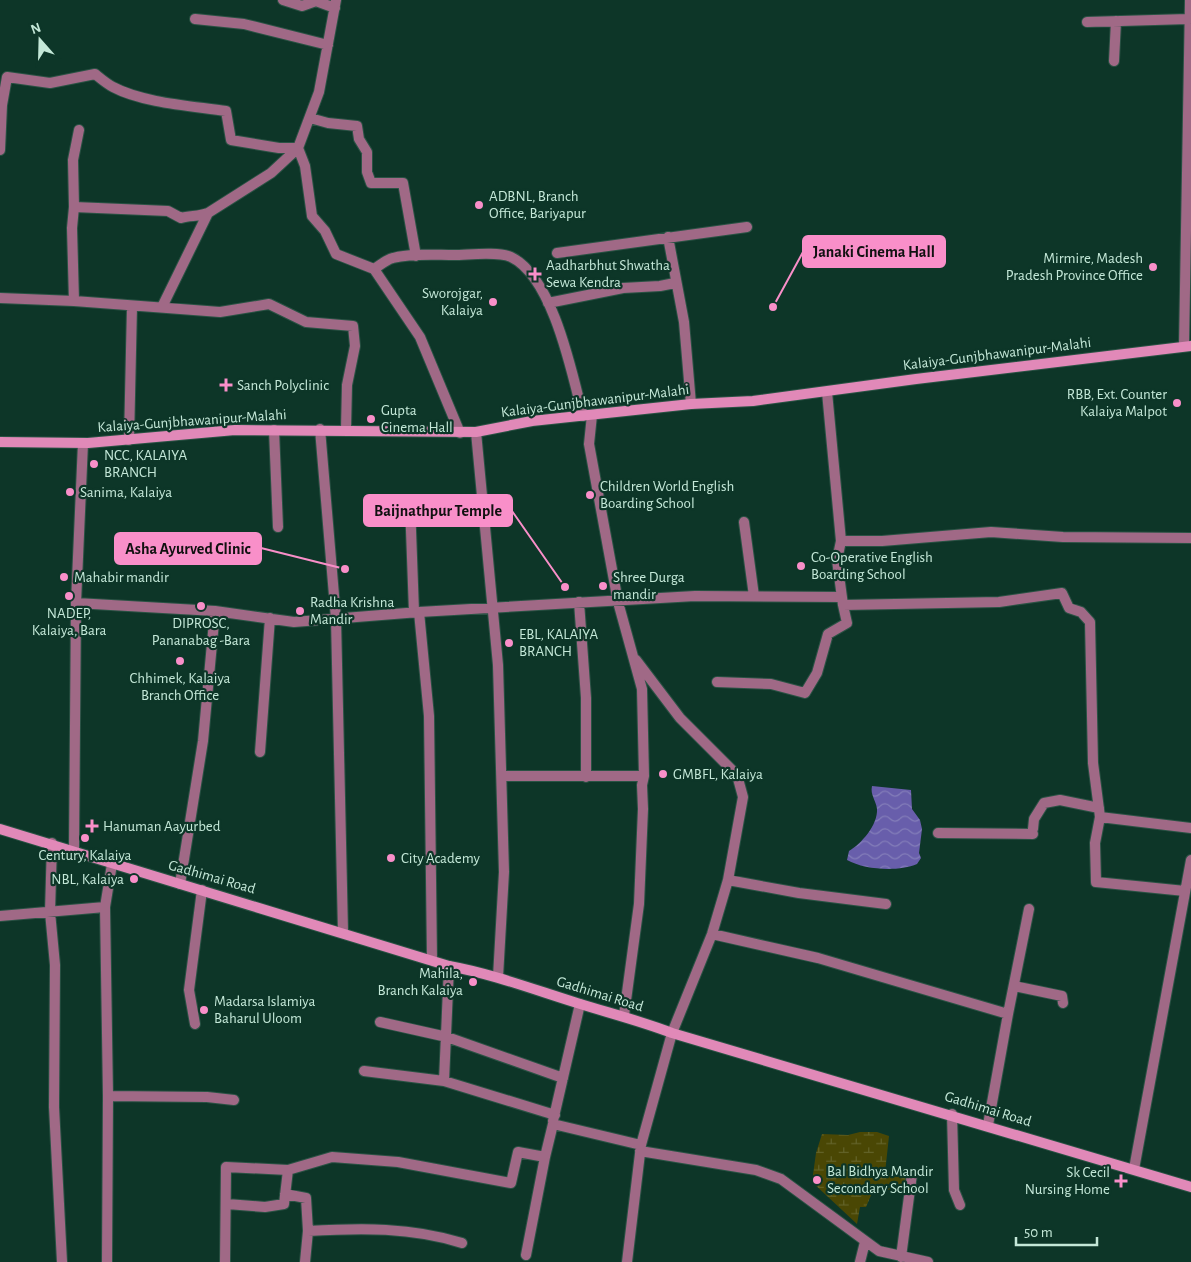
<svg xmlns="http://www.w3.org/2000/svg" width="1191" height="1262" viewBox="0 0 1191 1262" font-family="'Alegreya Sans',sans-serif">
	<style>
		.wetland { fill: url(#wetland-marsh) }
		.water { fill: url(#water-waves) }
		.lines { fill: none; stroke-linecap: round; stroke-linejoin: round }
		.street-casing { stroke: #2a5244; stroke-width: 12 }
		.secondary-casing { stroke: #2a5244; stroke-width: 12 }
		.street { stroke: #a06986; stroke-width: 10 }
		.secondary { stroke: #e189b8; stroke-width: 10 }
		.poi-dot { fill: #f98fc9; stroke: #0d3628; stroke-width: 2 }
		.labels { text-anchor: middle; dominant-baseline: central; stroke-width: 4.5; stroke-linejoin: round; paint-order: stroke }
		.poi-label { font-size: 15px; fill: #c4e8d8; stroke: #0d3628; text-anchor: start }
		.street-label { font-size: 15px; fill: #c4e8d8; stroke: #0d3628 }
		.leader { fill: none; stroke: #f98fc9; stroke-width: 2 }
		.callout-dot { fill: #f98fc9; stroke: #0d3628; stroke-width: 2 }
		.callout { fill: #f98fc9; stroke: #f98fc9; stroke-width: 2 }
		.callout-label { font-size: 16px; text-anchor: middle; font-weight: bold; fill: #111 }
	</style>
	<defs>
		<pattern id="wetland-marsh" width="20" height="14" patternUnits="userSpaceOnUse" patternTransform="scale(1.25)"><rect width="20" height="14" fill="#4a4704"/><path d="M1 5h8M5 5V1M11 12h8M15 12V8" fill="none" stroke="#626228"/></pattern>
		<pattern id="water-waves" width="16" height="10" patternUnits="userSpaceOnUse" patternTransform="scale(1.25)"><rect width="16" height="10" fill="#685eab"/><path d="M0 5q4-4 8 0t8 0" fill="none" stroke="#837db9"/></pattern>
	</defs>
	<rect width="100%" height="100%" fill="#0d3628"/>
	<path class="wetland" d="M 860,1132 L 877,1132 L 889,1136 L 885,1173 L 907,1175 L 906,1195 L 875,1186 L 866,1207 L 860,1207 L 857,1224 L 812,1182 L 816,1153 L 822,1134 L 848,1135 Z"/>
	<path class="water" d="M 872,786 L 911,790 L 912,809 L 920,820 L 922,829 L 919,853 L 921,858 L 917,864 C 898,872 865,870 847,860 L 849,851 C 861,844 878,825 877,809 C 876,800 870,795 872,786 Z"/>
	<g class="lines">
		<defs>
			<path id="street" d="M 283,0 L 302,6 L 316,1 L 335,8
				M 195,19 L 244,24 L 328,45
				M 1087,22 L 1188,19
				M 1114,61 L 1116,21
				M 310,118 L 328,123 L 357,126 L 359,139 L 367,152 L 367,172 L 371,183 L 403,183 L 416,256
				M 298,148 L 305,166 L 312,216 L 325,231 L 336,254 L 374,269 L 420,337 L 460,433
				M 0,150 L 2,105 L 7,77 L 50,83 L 95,74 C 100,78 107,84 113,87 C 143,103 193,106 226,111 L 231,140 L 279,148 L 298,148
				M 74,207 L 73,160 L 79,130
				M 668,237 L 684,322 L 691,404
				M 557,253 L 747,227
				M 374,269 C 379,266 387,259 393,258 C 412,253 435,255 454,255 C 468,255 498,251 511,257 C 553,277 572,373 583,416
				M 0,298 L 74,301 L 220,312 L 269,304 L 306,322 L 353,326 L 355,346 L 347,385 L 346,429
				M 74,301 L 72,228 L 74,207 L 168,211 L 181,218 C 190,215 198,217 208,213
				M 548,303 L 623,288 L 660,286 L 675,283
				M 162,307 L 208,213 L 271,173 L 298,148 L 319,92 L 336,0
				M 1184,346 L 1190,0
				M 827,392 L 841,541 L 837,560 L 843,605 L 999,602 L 1062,593 L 1069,608 L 1081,612 L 1090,622 L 1093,763 L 1100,817 L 1191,828
				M 592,415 L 589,444 L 618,602 L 642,689 L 644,776 L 642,785 L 643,809 L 639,904 L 624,1015
				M 320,429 L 336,619 L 343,932
				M 274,430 L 278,527
				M 476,432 L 498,665 L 504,872 L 498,977
				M 129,440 L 132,306
				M 410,503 L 414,612
				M 744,522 L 754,596
				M 841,541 L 882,541 L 991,532 L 1063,537 L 1191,538
				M 579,602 L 586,698 L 586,777
				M 76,603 L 215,611 L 294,622 L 419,612 L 695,596 L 842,597
				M 419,612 L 429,716 L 432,960
				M 717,682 L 771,684 L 805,693 L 817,673 L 828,634 L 847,623 L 843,605
				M 260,752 L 270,618
				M 502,776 L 644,776
				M 1100,817 L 1095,843 L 1096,882 L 1185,891
				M 1033,829 L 1034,819 L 1044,803 L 1060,800 L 1099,808
				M 938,833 L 1033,834
				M 52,843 L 50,912 L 55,965 L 54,1107 L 62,1262
				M 74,849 L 76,603 L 83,443
				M 728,880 L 799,893 L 886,904
				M 180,884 L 203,741 L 215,611
				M 0,916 L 105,907
				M 712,934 L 818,958 L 1008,1014 L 988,1125
				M 449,966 L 444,1081 L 555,1115
				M 1014,986 L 1062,996 L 1063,1003
				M 1008,1014 L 1029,909
				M 380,1022 L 447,1037 L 563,1078
				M 195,1024 L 189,990 L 202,890
				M 364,1071 L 444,1081
				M 108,1096 L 207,1097 L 234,1100
				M 952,1114 L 954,1190 L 960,1205
				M 553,1121 L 580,1004
				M 640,1151 L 756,1170 L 781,1179 L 879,1251 L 928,1262
				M 1134,1169 L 1191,860
				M 285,1194 L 306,1198 L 308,1231 C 361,1228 411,1227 462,1243
				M 227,1204 L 265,1207 L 284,1204 L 288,1170 L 332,1157 L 398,1162 L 511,1183 L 518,1152 L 545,1157 L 553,1124 L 641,1145
				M 526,1255 L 545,1157
				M 901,1257 L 912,1174
				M 107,1262 L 108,1096 L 105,907 L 112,864
				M 225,1262 L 226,1167 L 288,1170
				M 305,1262 L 308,1231
				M 627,1262 L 641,1145 L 672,1033 L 712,934 L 728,880 L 743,797 L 737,775 L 680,718 L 636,660
				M 860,1262 L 865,1242"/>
			<path id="secondary" d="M 0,442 L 88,443 L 235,430 L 476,432 L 532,421 L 691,404 L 753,401 L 916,379 L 1191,346
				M 0,829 L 449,966 C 493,974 535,990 577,1003 C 609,1013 641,1021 672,1033 L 1191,1187"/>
		</defs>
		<use href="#street" class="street-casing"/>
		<use href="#secondary" class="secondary-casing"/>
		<use href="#street" class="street"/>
		<use href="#secondary" class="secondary"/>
	</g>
	<g class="poi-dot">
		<circle cx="479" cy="205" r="5"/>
		<circle cx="1153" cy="267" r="5"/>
		<path d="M532.5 266.5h5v5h5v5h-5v5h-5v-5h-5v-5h5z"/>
		<circle cx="493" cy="302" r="5"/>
		<path d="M223.5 377.5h5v5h5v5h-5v5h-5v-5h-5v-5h5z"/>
		<circle cx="1177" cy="403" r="5"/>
		<circle cx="371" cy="419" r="5"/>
		<circle cx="94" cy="464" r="5"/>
		<circle cx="70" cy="492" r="5"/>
		<circle cx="590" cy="495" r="5"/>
		<circle cx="801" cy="566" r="5"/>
		<circle cx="64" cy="577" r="5"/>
		<circle cx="603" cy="586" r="5"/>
		<circle cx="69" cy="596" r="5"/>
		<circle cx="201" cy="606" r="5"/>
		<circle cx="300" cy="611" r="5"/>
		<circle cx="509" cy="643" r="5"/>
		<circle cx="180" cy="661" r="5"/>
		<circle cx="663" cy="774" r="5"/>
		<path d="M89.5 818.5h5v5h5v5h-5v5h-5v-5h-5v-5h5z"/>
		<circle cx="85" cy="838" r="5"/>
		<circle cx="391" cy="858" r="5"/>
		<circle cx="134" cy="879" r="5"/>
		<circle cx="473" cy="982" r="5"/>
		<circle cx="204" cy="1010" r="5"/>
		<circle cx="817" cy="1180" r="5"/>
		<path d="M1118.5 1173.5h5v5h5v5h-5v5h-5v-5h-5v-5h5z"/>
	</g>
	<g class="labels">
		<g class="poi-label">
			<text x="489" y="196">ADBNL, Branch<tspan x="489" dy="17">Office, Bariyapur</tspan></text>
			<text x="1143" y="258" text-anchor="end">Mirmire, Madesh<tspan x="1143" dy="17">Pradesh Province Office</tspan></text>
			<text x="546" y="265">Aadharbhut Shwatha<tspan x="546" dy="17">Sewa Kendra</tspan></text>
			<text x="483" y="293" text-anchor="end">Sworojgar,<tspan x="483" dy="17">Kalaiya</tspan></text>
			<text x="237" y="385">Sanch Polyclinic</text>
			<text x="1167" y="394" text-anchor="end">RBB, Ext. Counter<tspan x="1167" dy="17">Kalaiya Malpot</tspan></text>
			<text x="381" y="410">Gupta<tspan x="381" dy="17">Cinema Hall</tspan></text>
			<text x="104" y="455">NCC, KALAIYA<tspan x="104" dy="17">BRANCH</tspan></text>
			<text x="600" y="486">Children World English<tspan x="600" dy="17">Boarding School</tspan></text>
			<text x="80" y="492">Sanima, Kalaiya</text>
			<text x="811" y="557">Co-Operative English<tspan x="811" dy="17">Boarding School</tspan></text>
			<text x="74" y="577">Mahabir mandir</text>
			<text x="613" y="577">Shree Durga<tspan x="613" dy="17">mandir</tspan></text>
			<text x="310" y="602">Radha Krishna<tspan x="310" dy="17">Mandir</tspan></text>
			<text x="69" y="613" text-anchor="middle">NADEP,<tspan x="69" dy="17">Kalaiya, Bara</tspan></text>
			<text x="201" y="623" text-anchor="middle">DIPROSC,<tspan x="201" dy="17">Pananabag -Bara</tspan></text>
			<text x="519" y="634">EBL, KALAIYA<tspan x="519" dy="17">BRANCH</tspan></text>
			<text x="180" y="678" text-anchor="middle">Chhimek, Kalaiya<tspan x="180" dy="17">Branch Office</tspan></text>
			<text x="673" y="774">GMBFL, Kalaiya</text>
			<text x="103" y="826">Hanuman Aayurbed</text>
			<text x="85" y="855" text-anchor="middle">Century, Kalaiya</text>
			<text x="401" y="858">City Academy</text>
			<text x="124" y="879" text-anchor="end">NBL, Kalaiya</text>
			<text x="463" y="973" text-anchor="end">Mahila,<tspan x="463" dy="17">Branch Kalaiya</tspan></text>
			<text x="214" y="1001">Madarsa Islamiya<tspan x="214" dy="17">Baharul Uloom</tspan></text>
			<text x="827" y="1171">Bal Bidhya Mandir<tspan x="827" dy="17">Secondary School</tspan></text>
			<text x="1110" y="1172" text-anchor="end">Sk Cecil<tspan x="1110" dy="17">Nursing Home</tspan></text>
		</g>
		<g class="street-label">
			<text transform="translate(997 354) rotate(-7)">Kalaiya-Gunjbhawanipur-Malahi</text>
			<text transform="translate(595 401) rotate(-7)">Kalaiya-Gunjbhawanipur-Malahi</text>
			<text transform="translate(192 421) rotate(-4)">Kalaiya-Gunjbhawanipur-Malahi</text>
			<text transform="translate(212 877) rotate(16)">Gadhimai Road</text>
			<text transform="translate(600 994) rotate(17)">Gadhimai Road</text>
			<text transform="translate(988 1109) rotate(17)">Gadhimai Road</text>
		</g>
	</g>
	<path class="leader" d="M773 307L803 252M565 587L512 511M345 569L261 548"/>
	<g class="callout-dot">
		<circle cx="773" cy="307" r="5"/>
		<circle cx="565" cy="587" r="5"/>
		<circle cx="345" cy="569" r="5"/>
	</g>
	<g class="callout">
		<rect x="803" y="236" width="142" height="31" rx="5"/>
		<rect x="364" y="495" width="148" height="31" rx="5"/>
		<rect x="115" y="533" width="146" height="31" rx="5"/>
	</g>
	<g class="callout-label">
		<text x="874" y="257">Janaki Cinema Hall</text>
		<text x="438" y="516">Baijnathpur Temple</text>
		<text x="188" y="554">Asha Ayurved Clinic</text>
	</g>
	<g transform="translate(40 40) rotate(340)" stroke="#0d3628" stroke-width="4" paint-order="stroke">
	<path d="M0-4L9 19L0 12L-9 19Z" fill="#c4e8d8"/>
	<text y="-8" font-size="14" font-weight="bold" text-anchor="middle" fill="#c4e8d8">N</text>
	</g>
	<path d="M1016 1237v8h81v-8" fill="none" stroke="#c4e8d8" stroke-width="2.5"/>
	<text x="1024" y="1237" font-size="15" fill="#c4e8d8" stroke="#0d3628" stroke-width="4" paint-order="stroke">50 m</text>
</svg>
